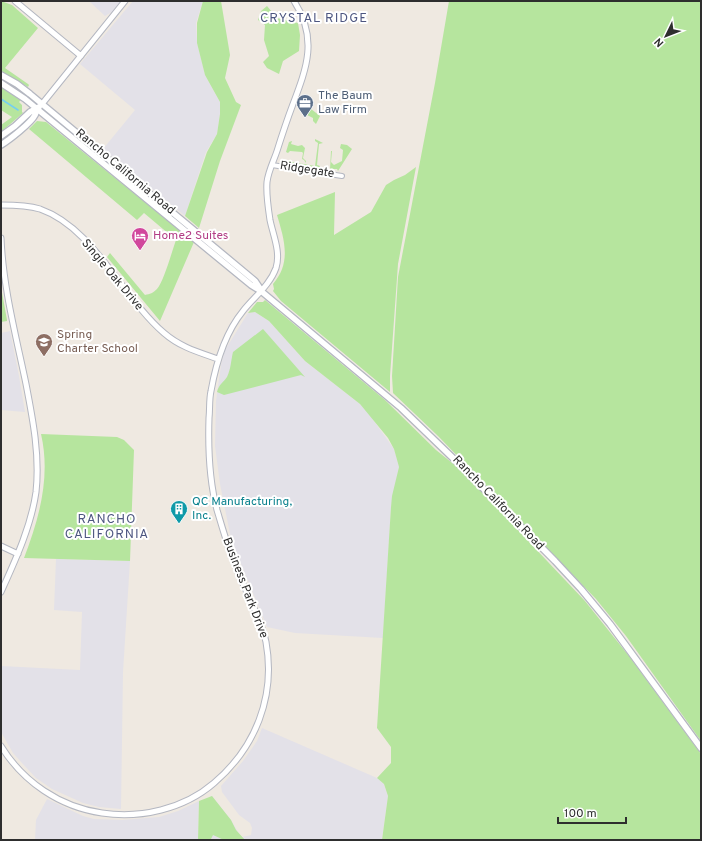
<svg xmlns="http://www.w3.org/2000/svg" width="702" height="841" viewBox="0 0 702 841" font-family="Overpass,sans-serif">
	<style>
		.industrial { fill: #e3e1e8 }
		.green { fill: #b6e59e }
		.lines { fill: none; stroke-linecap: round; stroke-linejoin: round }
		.stream { stroke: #75cff0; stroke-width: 1.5 }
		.minor-casing { stroke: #b4b7c1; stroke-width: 6 }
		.tertiary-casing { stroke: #b4b7c1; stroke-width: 7 }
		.secondary-casing { stroke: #b4b7c1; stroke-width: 8 }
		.minor { stroke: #fff; stroke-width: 4 }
		.tertiary { stroke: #fff; stroke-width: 5 }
		.secondary { stroke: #fff; stroke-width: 5.5 }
		.labels { text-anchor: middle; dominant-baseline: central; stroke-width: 4; stroke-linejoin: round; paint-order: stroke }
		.service-label { font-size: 12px; fill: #4e5e75; stroke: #fff; text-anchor: start }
		.street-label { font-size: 12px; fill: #2e2e2e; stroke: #fff }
		.hotel-label { font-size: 12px; fill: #b23c85; stroke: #fff; text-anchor: start }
		.education-label { font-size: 12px; fill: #785e54; stroke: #fff; text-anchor: start }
		.culture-label { font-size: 12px; fill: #0d838f; stroke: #fff; text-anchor: start }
		.neighbourhood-label { font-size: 13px; letter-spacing: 1px; fill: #4d5680; stroke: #fff }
	</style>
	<rect width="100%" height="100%" fill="#efe9e1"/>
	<path class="industrial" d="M 89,1 L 121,1 L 112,12 L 105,16 Z
		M 133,1 L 203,1 L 196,23 L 197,43 L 205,75 L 220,102 L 220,114 L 217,134 L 206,152 L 185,216 L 103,149 L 135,110 L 80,64 Z
		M 255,312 L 269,321 L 305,361 L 360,404 L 369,414 L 394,449 L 399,467 L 391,507 L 383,638 L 295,633 L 267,627 L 236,552 L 230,534 L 220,484 L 215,446 L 216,401 L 221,365 L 225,350 L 248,313 Z
		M 10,331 L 19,376 L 25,412 L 1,410 L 1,333 Z
		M 56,559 L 130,561 L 123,672 L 121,809 L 99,807 L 83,803 L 52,789 L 36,778 L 21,762 L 13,753 L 1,732 L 1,666 L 80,670 L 82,612 L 54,610 Z
		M 262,728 L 377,778 L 384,784 L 388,796 L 382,840 L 208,840 L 209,797 L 212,796 L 231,820 L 239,834 L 242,837 L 251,835 L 252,828 L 250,823 L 239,815 L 222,792 L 221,786 L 243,761 L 257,741 Z
		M 47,799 L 83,816 L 94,819 L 122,820 L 159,817 L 178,811 L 199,801 L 198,840 L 35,840 L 36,820 Z"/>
	<path class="green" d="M 1,1 L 12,5 L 38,28 L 5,68 L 28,84 L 29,85 L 28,87 L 1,71 Z
		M 203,1 L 221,1 L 230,55 L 225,78 L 236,102 L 241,105 L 220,161 L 199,228 L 185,216 L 207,152 L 217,134 L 220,114 L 220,102 L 205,75 L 197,43 L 197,23 Z
		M 449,1 L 701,1 L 701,741 L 626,636 L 596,599 L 438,436 L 393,393 L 392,376 L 398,277 L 435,83 Z
		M 267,6 L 277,18 L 298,23 L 300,35 L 299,51 L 283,61 L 279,74 L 267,68 L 263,62 L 269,56 L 264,40 L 265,25 L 258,20 L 261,11 Z
		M 1,86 L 21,100 L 19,102 L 22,105 L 22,112 L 23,113 L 1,132 L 1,125 L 12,117 L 1,110 Z
		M 306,105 L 320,116 L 316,124 L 313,121 L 313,118 L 303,113 Z
		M 37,121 L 46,122 L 194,242 L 160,321 L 107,257 L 110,253 L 145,295 C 150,294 153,293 157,289 C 164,281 172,251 176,240 L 144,213 L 137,220 L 29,129 Z
		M 315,139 L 323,143 L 319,144 L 317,165 L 320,166 L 320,168 L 287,164 L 287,161 L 315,166 L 318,143 L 315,141 Z
		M 292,141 L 291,144 L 298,146 L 302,145 L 305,148 L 303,158 L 306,161 L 306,163 L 304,160 L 302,159 L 303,153 L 302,152 L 290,151 L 288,153 L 286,152 L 289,142 Z
		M 341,144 L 347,145 L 352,149 L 338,171 L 337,169 L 333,169 L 332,170 L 330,170 L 331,151 L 332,151 L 331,162 L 334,165 L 342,161 L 343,150 L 340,148 Z
		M 416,167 L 398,264 L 390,376 L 390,392 L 281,301 L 273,291 L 274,289 L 273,284 C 292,262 284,239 277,215 L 335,192 L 334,235 L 371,212 L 386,185 L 394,180 L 405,175 Z
		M 1,287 L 7,320 L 7,321 L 1,322 Z
		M 265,300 L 385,400 L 436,450 L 461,470 L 585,601 L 629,656 L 701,754 L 701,840 L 382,840 L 388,796 L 384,784 L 377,778 L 391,763 L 391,747 L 377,728 L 391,507 L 392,496 L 399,467 L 394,449 L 388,438 L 360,404 L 305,361 L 269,321 L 255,312 L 248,313 L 257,302 L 263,302 Z
		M 263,329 L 305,377 L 301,375 L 224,395 L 217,392 C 219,384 223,383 227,377 C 231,369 231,360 233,352 Z
		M 41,434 L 117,437 L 124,440 L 134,450 L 130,561 L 24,558 C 39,519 51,477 41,434 Z
		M 212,796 L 231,820 L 236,830 L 245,840 L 224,840 L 213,835 L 211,839 L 198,840 L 199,801 Z"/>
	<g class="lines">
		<path class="stream" d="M 1,99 L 18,110"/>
		<defs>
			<path id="minor" d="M 272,165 L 342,176"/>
			<path id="tertiary" d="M 15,1 L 81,56
				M 42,104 L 125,1
				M 1,205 C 14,205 27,205 40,209 C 94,228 122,297 164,333 C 180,347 198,352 218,359
				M 1,238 C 3,287 16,336 26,384 C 33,420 40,456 36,492 C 31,527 15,561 1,592
				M 1,546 L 18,554
				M 1,746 C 23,782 60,807 102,813 C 140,819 184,809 214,783 C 255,748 276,697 266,642 C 261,618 247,595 238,572 C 229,552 223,530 217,510 C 209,480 208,449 209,418 C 210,409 209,400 211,391 C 216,363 225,333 243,311 C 254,297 270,285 276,268 C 281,252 273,235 270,220 C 268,207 266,194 267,182 C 268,172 274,160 277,151 C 282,135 287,120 293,104 C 307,67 318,38 294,1"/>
			<path id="secondary" d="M 1,75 L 17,84 L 30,94 L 255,281 L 261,290
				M 1,83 L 25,99 L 251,285 L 261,291 L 401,408 L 456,461 L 555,561 L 581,589 L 610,624 L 701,748
				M 1,136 L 15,126 L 30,112 L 39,107
				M 1,145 C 9,140 31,123 35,115 C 36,113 36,111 37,109"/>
		</defs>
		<use href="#minor" class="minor-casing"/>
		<use href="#tertiary" class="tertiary-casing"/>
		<use href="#secondary" class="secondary-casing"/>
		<use href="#minor" class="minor"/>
		<use href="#tertiary" class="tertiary"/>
		<use href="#secondary" class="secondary"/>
	</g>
	<defs>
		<symbol id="office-pin" viewBox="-11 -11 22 30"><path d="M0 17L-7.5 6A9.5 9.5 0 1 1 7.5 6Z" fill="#5c6f8a" stroke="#fff"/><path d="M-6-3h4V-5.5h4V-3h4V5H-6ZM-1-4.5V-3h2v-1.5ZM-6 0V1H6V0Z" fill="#fff"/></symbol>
		<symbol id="hotel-pin" viewBox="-11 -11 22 30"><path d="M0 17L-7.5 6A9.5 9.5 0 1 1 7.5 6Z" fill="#d1479c" stroke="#fff"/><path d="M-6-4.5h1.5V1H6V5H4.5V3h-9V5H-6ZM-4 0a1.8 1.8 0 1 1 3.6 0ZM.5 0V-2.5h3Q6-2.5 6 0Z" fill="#fff"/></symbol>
		<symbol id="school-pin" viewBox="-11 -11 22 30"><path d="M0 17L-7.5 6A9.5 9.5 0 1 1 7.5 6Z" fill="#8d6e63" stroke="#fff"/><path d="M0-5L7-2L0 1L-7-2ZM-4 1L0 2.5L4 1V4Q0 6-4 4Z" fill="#fff"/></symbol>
		<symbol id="building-pin" viewBox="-11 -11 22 30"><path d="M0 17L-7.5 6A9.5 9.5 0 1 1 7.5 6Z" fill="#0f9aa8" stroke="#fff"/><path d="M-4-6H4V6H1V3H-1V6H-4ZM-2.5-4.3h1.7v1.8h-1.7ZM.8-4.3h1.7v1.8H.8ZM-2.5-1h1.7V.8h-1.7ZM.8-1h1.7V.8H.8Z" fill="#fff"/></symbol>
	</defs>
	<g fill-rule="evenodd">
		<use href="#office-pin" x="295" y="93" width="20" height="27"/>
		<use href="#hotel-pin" x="130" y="226" width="20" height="27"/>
		<use href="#school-pin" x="34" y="332" width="20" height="27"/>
		<use href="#building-pin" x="169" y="499" width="20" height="27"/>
	</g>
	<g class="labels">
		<g class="service-label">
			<text x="318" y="96">The Baum<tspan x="318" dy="14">Law Firm</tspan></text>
		</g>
		<g class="street-label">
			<text transform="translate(307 170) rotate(9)">Ridgegate</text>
			<text transform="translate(125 172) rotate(40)">Rancho California Road</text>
			<text transform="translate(112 275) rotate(50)">Single Oak Drive</text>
			<text transform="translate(498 503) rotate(46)">Rancho California Road</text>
			<text transform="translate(245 588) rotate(69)">Business Park Drive</text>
		</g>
		<g class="hotel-label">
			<text x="153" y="236">Home2 Suites</text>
		</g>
		<g class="education-label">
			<text x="57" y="335">Spring<tspan x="57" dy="14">Charter School</tspan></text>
		</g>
		<g class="culture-label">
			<text x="192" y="502">QC Manufacturing,<tspan x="192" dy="14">Inc.</tspan></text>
		</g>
		<g class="neighbourhood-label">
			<text x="314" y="19">CRYSTAL RIDGE</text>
			<text x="107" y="520">RANCHO<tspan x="107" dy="15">CALIFORNIA</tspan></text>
		</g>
	</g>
	<rect width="702" height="841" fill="none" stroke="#2e2e2e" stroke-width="4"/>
	<g transform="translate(666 36) rotate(227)" stroke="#ffffff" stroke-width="3" paint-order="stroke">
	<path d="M0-3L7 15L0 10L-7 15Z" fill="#2e2e2e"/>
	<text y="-6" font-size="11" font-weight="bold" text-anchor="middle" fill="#2e2e2e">N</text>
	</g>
	<path d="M558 817v6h68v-6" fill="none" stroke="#2e2e2e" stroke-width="2"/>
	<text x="564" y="817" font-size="12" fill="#2e2e2e" stroke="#ffffff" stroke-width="3" paint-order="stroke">100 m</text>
</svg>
